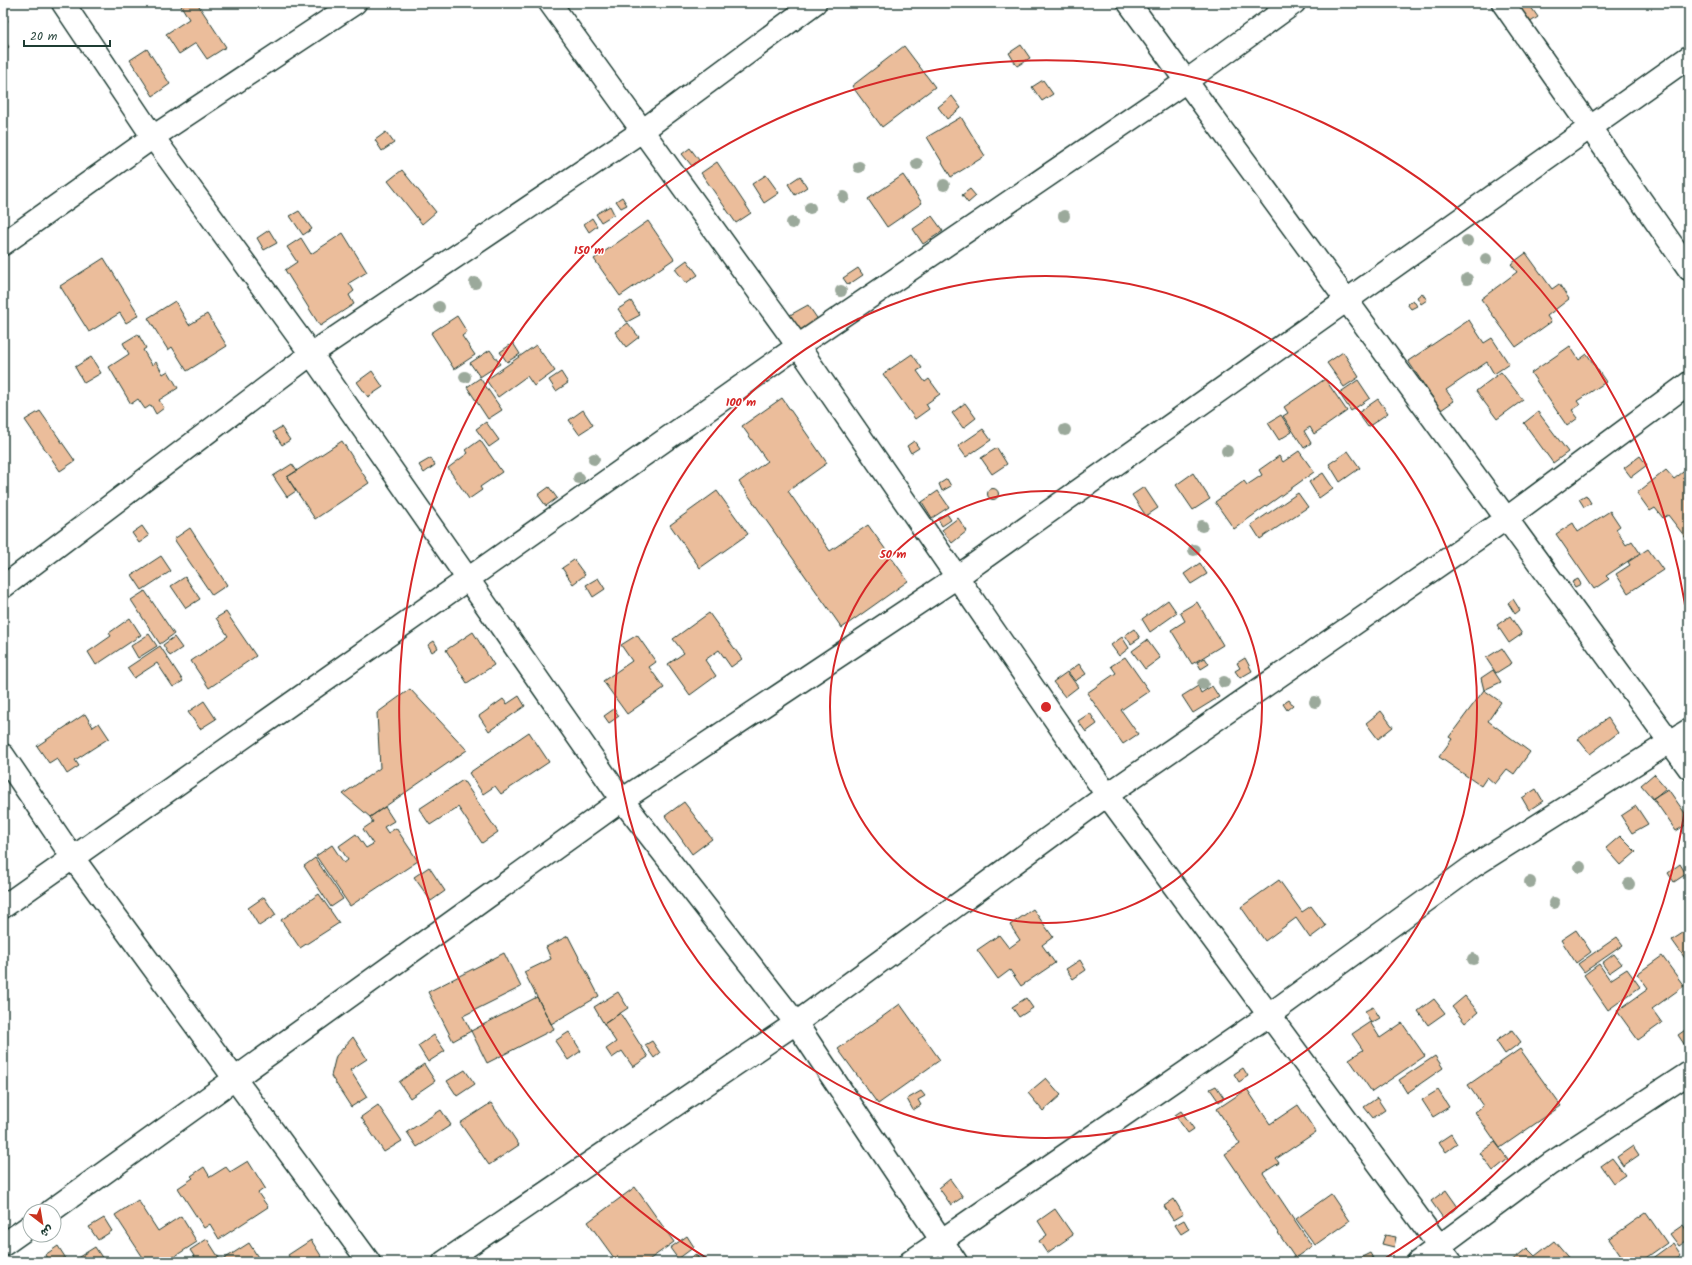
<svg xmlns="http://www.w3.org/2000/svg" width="1692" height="1265" viewBox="0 0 1692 1265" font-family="Kalam,'Playpen Sans Arabic',sans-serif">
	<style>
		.building { fill: #ebbd9b; stroke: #1f3d34 }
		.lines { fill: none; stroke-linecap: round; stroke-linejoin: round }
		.street-casing { stroke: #1f3d34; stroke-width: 25 }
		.street { stroke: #fff; stroke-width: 22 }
		.tree { fill: #9ba99b }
		.ring { fill: none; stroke: #d62828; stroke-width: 2 }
		.centre { fill: #d62828; stroke: #fff; stroke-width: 2 }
		.ring-label { font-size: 12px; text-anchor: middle; font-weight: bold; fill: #d62828; stroke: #fff; stroke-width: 3; stroke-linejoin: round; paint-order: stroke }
	</style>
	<rect width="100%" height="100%" fill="#fff"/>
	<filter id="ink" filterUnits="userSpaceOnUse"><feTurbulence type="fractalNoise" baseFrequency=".025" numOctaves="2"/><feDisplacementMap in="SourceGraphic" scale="8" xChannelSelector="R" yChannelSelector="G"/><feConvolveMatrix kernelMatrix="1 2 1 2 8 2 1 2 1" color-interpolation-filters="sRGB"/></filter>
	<g filter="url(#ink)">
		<path class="building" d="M 181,3 L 197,3 L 226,47 L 207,59 L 196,43 L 179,54 L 166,34 L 189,19 L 180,4 Z
			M 1515,3 L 1528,3 L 1538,17 L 1529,23 Z
			M 3,14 L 8,21 L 3,24 Z
			M 3,38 L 9,47 L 3,51 Z
			M 1021,45 L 1030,58 L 1017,66 L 1009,53 Z
			M 904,46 L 935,87 L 882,127 L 852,86 Z
			M 147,49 L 170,84 L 153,96 L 130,60 Z
			M 1043,80 L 1053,94 L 1042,101 L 1032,87 Z
			M 952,96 L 961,108 L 947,119 L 938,107 Z
			M 961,117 L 985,156 L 951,177 L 927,137 Z
			M 386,132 L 394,143 L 382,151 L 375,140 Z
			M 690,148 L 699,160 L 692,166 L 682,154 Z
			M 717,162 L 751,213 L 736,223 L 701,173 Z
			M 402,170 L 436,212 L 422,224 L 388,181 Z
			M 766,175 L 779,193 L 764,203 L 752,184 Z
			M 903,175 L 922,203 L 887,227 L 868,199 Z
			M 800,176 L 807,187 L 795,195 L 788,184 Z
			M 970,189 L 976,196 L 968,203 L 962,195 Z
			M 622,197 L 627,205 L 621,208 L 616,201 Z
			M 610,206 L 614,214 L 601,222 L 596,214 Z
			M 299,211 L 312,229 L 303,235 L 290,216 Z
			M 932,216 L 943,231 L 923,244 L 913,229 Z
			M 592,218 L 597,226 L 589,232 L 584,224 Z
			M 648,221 L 674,259 L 620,296 L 594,259 Z
			M 269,230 L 277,243 L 264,250 L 257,238 Z
			M 343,233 L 367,272 L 349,283 L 354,291 L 349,295 L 354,304 L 320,326 L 285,270 L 297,262 L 287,247 L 301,238 L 311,254 Z
			M 1526,253 L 1552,289 L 1559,284 L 1569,299 L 1547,316 L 1551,322 L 1516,347 L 1481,299 L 1517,272 L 1511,264 Z
			M 104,258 L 139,315 L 126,323 L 120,313 L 89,332 L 60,286 Z
			M 687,260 L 698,275 L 686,283 L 675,269 Z
			M 858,268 L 863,275 L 848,285 L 843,278 Z
			M 1422,293 L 1427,300 L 1421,304 L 1417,297 Z
			M 1413,300 L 1417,306 L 1411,309 L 1407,304 Z
			M 175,301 L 189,325 L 207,314 L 227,346 L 187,371 L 172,347 L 168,350 L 148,318 Z
			M 631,301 L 640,315 L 627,322 L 618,309 Z
			M 808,305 L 819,321 L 802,332 L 790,315 Z
			M 457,316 L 467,332 L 462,336 L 475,355 L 454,369 L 431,333 Z
			M 1469,320 L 1484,343 L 1492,338 L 1509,364 L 1494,374 L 1487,362 L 1446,390 L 1454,401 L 1441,410 L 1408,361 Z
			M 628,323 L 639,337 L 626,347 L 615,332 Z
			M 138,334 L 146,348 L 143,350 L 152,365 L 156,362 L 163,374 L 168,371 L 178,388 L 159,400 L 164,408 L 156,414 L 151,405 L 145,409 L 138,399 L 131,404 L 109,367 L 129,354 L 123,343 Z
			M 513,343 L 520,354 L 507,362 L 500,352 Z
			M 536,345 L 555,371 L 534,386 L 527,376 L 498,397 L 486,380 Z
			M 1570,346 L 1579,360 L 1587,354 L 1606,382 L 1577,401 L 1580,405 L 1572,410 L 1578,418 L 1567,426 L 1531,373 Z
			M 490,350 L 500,364 L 480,377 L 470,363 Z
			M 1343,352 L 1359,377 L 1344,387 L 1327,363 Z
			M 912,354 L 922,368 L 917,371 L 925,382 L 929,379 L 940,394 L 926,404 L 929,409 L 915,419 L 883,374 Z
			M 91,357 L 101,373 L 84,383 L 75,367 Z
			M 372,371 L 383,387 L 368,397 L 357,382 Z
			M 561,372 L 568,383 L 556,391 L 549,380 Z
			M 1501,372 L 1523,400 L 1497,419 L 1476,391 Z
			M 480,378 L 502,410 L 488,419 L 467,387 Z
			M 1325,379 L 1347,411 L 1314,434 L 1310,427 L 1304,431 L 1311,443 L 1304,448 L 1283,416 L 1288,413 L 1284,407 Z
			M 1358,380 L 1370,398 L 1351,411 L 1339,393 Z
			M 782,398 L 827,463 L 788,491 L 830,551 L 868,525 L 908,581 L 842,628 L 739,482 L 767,461 L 742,426 Z
			M 1378,399 L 1388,413 L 1368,427 L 1358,413 Z
			M 965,403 L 976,418 L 963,428 L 952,413 Z
			M 583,410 L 593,425 L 579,434 L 569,420 Z
			M 40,411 L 75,461 L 60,471 L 25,420 Z
			M 1538,412 L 1568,452 L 1553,463 L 1524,423 Z
			M 1281,415 L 1292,432 L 1279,440 L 1268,423 Z
			M 486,422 L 499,440 L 489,447 L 476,429 Z
			M 281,427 L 290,440 L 282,445 L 273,432 Z
			M 983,429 L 991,440 L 966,457 L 958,446 Z
			M 480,440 L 502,472 L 480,487 L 482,490 L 469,499 L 448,468 L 468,453 L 466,450 Z
			M 342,441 L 369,483 L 315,519 L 287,477 Z
			M 914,441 L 919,448 L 911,453 L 907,446 Z
			M 997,448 L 1007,464 L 992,474 L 981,458 Z
			M 1299,451 L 1314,472 L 1234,529 L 1215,502 L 1244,481 L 1247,485 L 1262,475 L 1259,470 L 1279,456 L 1283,462 Z
			M 1348,451 L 1360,468 L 1340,482 L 1329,464 Z
			M 1640,456 L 1647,465 L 1631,477 L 1624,468 Z
			M 431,458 L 435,465 L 424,473 L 419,465 Z
			M 292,464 L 297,471 L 287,477 L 296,491 L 287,497 L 273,476 Z
			M 1687,469 L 1689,472 L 1689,542 L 1668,515 L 1663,518 L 1655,508 L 1650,511 L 1637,493 L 1666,470 L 1674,479 Z
			M 1193,473 L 1210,499 L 1193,510 L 1176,485 Z
			M 1323,473 L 1333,488 L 1319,498 L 1309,482 Z
			M 947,479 L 951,486 L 942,491 L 939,484 Z
			M 549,487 L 557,498 L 546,506 L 538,495 Z
			M 1144,487 L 1158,508 L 1146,516 L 1132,495 Z
			M987.5 494a5.5 5.5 0 1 1 11 0a5.5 5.5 0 1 1-11 0Z
			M 717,491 L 748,534 L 700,568 L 670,525 Z
			M 938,491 L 949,507 L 932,518 L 922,502 Z
			M 1298,493 L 1308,507 L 1260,539 L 1251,525 Z
			M 1586,495 L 1591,503 L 1584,507 L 1579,499 Z
			M 1610,511 L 1620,526 L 1616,529 L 1626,545 L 1632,541 L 1640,553 L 1606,576 L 1609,579 L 1594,589 L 1556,534 L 1573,523 L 1578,532 Z
			M 947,514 L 951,520 L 942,526 L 938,519 Z
			M 958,518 L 967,531 L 952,543 L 942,530 Z
			M 142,526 L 149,536 L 139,543 L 132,533 Z
			M 190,528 L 227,585 L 212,595 L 174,539 Z
			M 1648,549 L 1663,570 L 1628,593 L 1616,574 L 1630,565 L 1628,562 Z
			M 161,556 L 171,571 L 142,590 L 132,575 Z
			M 574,560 L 585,575 L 573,584 L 562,568 Z
			M 1200,563 L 1207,574 L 1191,584 L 1184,574 Z
			M 185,577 L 200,599 L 186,608 L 171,586 Z
			M 598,578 L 605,589 L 593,597 L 586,585 Z
			M 1578,579 L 1581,584 L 1575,587 L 1572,582 Z
			M 145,591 L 174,634 L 160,644 L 131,600 Z
			M 1513,599 L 1520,610 L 1515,614 L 1508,603 Z
			M 1168,600 L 1177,613 L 1150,632 L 1142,619 Z
			M 1197,602 L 1223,645 L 1192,664 L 1171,630 L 1185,621 L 1180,612 Z
			M 226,612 L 256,656 L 209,688 L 191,661 L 228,636 L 216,618 Z
			M 709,613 L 742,659 L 731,667 L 719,650 L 705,660 L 716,676 L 690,695 L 668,664 L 684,653 L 673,639 Z
			M 1510,616 L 1522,634 L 1509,643 L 1497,625 Z
			M 130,618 L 141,635 L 96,665 L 88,652 L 111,636 L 109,633 Z
			M 1134,629 L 1140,638 L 1131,644 L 1125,635 Z
			M 473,632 L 494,665 L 467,683 L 446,650 Z
			M 149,634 L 157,646 L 138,658 L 131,646 Z
			M 637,635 L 656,662 L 649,667 L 664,688 L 627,714 L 603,681 L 632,661 L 621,645 Z
			M 174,637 L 182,648 L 170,656 L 163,645 Z
			M 1122,637 L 1129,648 L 1119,656 L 1111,645 Z
			M 1147,640 L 1160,658 L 1145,669 L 1132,651 Z
			M 434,641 L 438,648 L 432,652 L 428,645 Z
			M 160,646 L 183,681 L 173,687 L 157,663 L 134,678 L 127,668 Z
			M 1502,648 L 1512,663 L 1496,673 L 1486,658 Z
			M 1125,657 L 1149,691 L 1121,710 L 1138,734 L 1123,744 L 1087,693 L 1116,673 L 1111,666 Z
			M 1205,658 L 1209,664 L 1201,669 L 1197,662 Z
			M 1245,658 L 1252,671 L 1240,678 L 1235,671 L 1240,668 L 1237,663 Z
			M 1079,664 L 1086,674 L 1075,681 L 1068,672 Z
			M 1493,670 L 1501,682 L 1484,690 L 1481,678 Z
			M 1067,672 L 1078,687 L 1065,697 L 1053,682 Z
			M 1198,686 L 1201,693 L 1212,686 L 1219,697 L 1193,713 L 1182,696 Z
			M 410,689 L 467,750 L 370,817 L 343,794 L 380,768 L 377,713 Z
			M 1484,690 L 1501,702 L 1488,721 L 1530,752 L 1514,774 L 1507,769 L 1495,784 L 1487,777 L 1481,786 L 1439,757 L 1452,739 L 1449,737 Z
			M 519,696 L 525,706 L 489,731 L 479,716 L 503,699 L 507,704 Z
			M 1289,700 L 1293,705 L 1287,710 L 1283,704 Z
			M 204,701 L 216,719 L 200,729 L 188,712 Z
			M 614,709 L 619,716 L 609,723 L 604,716 Z
			M 1381,711 L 1393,727 L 1378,739 L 1366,723 Z
			M 1090,713 L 1097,724 L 1086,732 L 1078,721 Z
			M 85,714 L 93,727 L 99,723 L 109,738 L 75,760 L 79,766 L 67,774 L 57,758 L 49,763 L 37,746 Z
			M 1608,718 L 1618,733 L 1590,754 L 1578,739 Z
			M 529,732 L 549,762 L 501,794 L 495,786 L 483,794 L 469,773 Z
			M 1654,774 L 1666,788 L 1653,799 L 1641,785 Z
			M 463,780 L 498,832 L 482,843 L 458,807 L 430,825 L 419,809 Z
			M 1536,789 L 1543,801 L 1529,810 L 1522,798 Z
			M 1668,789 L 1689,819 L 1689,823 L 1676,831 L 1653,798 Z
			M 684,802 L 712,839 L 692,854 L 665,816 Z
			M 1636,806 L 1648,824 L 1632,833 L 1621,816 Z
			M 385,807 L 394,821 L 384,827 L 388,833 L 396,828 L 418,861 L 350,906 L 316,856 L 332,845 L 344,863 L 348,860 L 339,846 L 356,834 L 366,848 L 373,844 L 363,829 L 373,822 L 370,817 Z
			M 1620,836 L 1636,852 L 1621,865 L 1606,848 Z
			M 315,858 L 343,899 L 331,907 L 304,866 Z
			M 1680,864 L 1686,874 L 1674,882 L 1668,873 Z
			M 429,867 L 445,891 L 431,901 L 414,877 Z
			M 1279,880 L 1302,912 L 1311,906 L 1326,926 L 1310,938 L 1296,918 L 1265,941 L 1241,907 Z
			M 319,894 L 339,923 L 300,948 L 281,920 Z
			M 264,897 L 276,915 L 259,926 L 248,908 Z
			M 1033,909 L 1053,937 L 1042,945 L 1055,963 L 1021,986 L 1010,970 L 998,979 L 977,950 L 999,935 L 1009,948 L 1020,940 L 1010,925 Z
			M 1689,929 L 1689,964 L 1672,940 Z
			M 1576,930 L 1591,952 L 1576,963 L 1561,940 Z
			M 568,936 L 599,996 L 551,1024 L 524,972 L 551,959 L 546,947 Z
			M 1617,937 L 1623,945 L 1584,972 L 1578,964 Z
			M 504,953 L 521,987 L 463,1016 L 471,1031 L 453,1041 L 428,992 Z
			M 1614,954 L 1622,964 L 1609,973 L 1602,963 Z
			M 1662,956 L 1684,986 L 1652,1009 L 1662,1023 L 1638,1040 L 1617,1011 L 1648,989 L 1637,974 Z
			M 1080,960 L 1086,970 L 1073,979 L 1066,969 Z
			M 1599,964 L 1610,980 L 1627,969 L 1640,987 L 1608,1010 L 1584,975 Z
			M 618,992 L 628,1008 L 604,1024 L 594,1007 Z
			M 1465,996 L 1478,1012 L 1465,1023 L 1452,1007 Z
			M 537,997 L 554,1029 L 487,1063 L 471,1031 Z
			M 1026,998 L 1033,1008 L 1019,1017 L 1012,1007 Z
			M 1434,999 L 1445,1013 L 1428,1025 L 1418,1011 Z
			M 900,1004 L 940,1060 L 878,1104 L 838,1049 Z
			M 1373,1007 L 1380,1018 L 1371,1023 L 1365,1011 Z
			M 620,1013 L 648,1057 L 633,1067 L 622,1051 L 612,1058 L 606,1049 L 616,1042 L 604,1024 Z
			M 1370,1022 L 1380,1038 L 1402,1023 L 1425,1056 L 1372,1092 L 1349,1059 L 1363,1050 L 1352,1034 Z
			M 1688,1028 L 1689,1040 L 1684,1044 L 1678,1035 Z
			M 1512,1030 L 1521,1042 L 1505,1054 L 1496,1041 Z
			M 569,1032 L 581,1051 L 568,1060 L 555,1041 Z
			M 434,1035 L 445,1051 L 428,1062 L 418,1046 Z
			M 353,1037 L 367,1059 L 350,1070 L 367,1097 L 351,1107 L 331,1076 L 336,1056 Z
			M 652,1041 L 660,1053 L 654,1058 L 645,1045 Z
			M 1520,1049 L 1561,1106 L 1500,1148 L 1475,1112 L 1483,1106 L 1468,1085 Z
			M 1435,1056 L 1443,1068 L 1407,1093 L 1399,1080 Z
			M 424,1064 L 435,1081 L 410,1098 L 399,1082 Z
			M 1243,1068 L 1248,1076 L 1239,1082 L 1234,1074 Z
			M 465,1070 L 475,1084 L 457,1096 L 447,1081 Z
			M 1046,1078 L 1061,1095 L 1043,1111 L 1028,1093 Z
			M 1216,1086 L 1224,1098 L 1219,1102 L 1210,1089 Z
			M 1247,1089 L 1270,1124 L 1298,1105 L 1316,1132 L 1276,1159 L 1279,1163 L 1263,1173 L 1312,1246 L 1295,1258 L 1225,1154 L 1240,1144 L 1217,1109 Z
			M 1438,1090 L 1449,1107 L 1433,1117 L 1422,1100 Z
			M 921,1091 L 925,1096 L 918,1100 L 921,1105 L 913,1110 L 907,1099 Z
			M 1377,1098 L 1385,1110 L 1373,1118 L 1364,1107 Z
			M 491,1103 L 519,1145 L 489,1165 L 460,1123 Z
			M 378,1105 L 402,1141 L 384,1152 L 361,1117 Z
			M 441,1110 L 451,1125 L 417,1147 L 407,1132 Z
			M 1181,1111 L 1194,1129 L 1188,1133 L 1175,1115 Z
			M 1451,1134 L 1457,1144 L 1446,1152 L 1439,1142 Z
			M 1495,1142 L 1508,1159 L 1493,1171 L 1480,1153 Z
			M 1633,1146 L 1639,1155 L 1623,1166 L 1617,1157 Z
			M 1612,1158 L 1625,1175 L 1613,1183 L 1601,1166 Z
			M 248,1161 L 265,1188 L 258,1193 L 268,1207 L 219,1239 L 210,1224 L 204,1228 L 178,1188 L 193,1178 L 191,1176 L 204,1167 L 210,1177 L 226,1167 L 230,1172 Z
			M 950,1179 L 963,1197 L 951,1205 L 939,1188 Z
			M 635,1187 L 674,1242 L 646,1262 L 617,1262 L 588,1222 Z
			M 1446,1190 L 1458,1207 L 1443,1218 L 1431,1201 Z
			M 1331,1194 L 1349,1221 L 1315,1245 L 1296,1219 Z
			M 1174,1199 L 1183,1214 L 1173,1220 L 1164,1206 Z
			M 138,1200 L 158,1231 L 181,1216 L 197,1242 L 166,1262 L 146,1262 L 115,1215 Z
			M 1055,1209 L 1073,1235 L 1047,1253 L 1039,1241 L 1047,1235 L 1038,1221 Z
			M 1646,1213 L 1667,1243 L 1640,1262 L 1625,1262 L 1609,1239 Z
			M 104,1218 L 112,1231 L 98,1240 L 89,1227 Z
			M 1184,1220 L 1189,1229 L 1181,1234 L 1175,1225 Z
			M 1683,1225 L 1689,1234 L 1689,1239 L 1679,1246 L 1670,1234 Z
			M 1385,1235 L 1396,1237 L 1394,1247 L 1382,1244 Z
			M 687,1236 L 694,1247 L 678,1259 L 670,1248 Z
			M 207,1239 L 221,1261 L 220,1262 L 198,1262 L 190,1250 Z
			M 311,1240 L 325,1262 L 292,1262 L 288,1255 Z
			M 1554,1241 L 1572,1262 L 1510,1262 L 1527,1248 L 1535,1256 Z
			M 249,1243 L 261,1262 L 226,1262 L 224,1259 Z
			M 1673,1243 L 1681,1255 L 1671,1262 L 1647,1262 Z
			M 58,1246 L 65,1257 L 59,1262 L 49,1262 L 45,1255 Z
			M 95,1247 L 105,1262 L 71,1262 Z
			M 1370,1253 L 1374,1260 L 1360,1262 L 1358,1259 Z
			M 696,1254 L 700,1261 L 699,1262 L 683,1262 Z"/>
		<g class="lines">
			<defs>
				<path id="street" d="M 63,3 L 153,137 L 311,354 L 622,800 L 796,1023 L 956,1262
					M 550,3 L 798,346 L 1107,795 L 1451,1262
					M 1129,3 L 1689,768
					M 1503,3 L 1689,269
					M 3,244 L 153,137 L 355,3
					M 3,587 L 311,354 L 642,131 L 815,3
					M 3,755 L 73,858 L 369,1262
					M 3,907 L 798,346 L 1185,82 L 1294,3
					M 51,1211 L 622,800 L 957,577 L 1689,57
					M 3,1245 L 30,1226
					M 444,1262 L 796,1023 L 1107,795 L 1507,518 L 1689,383
					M 910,1262 L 1269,1015 L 1472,867 L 1689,730
					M 1418,1262 L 1550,1164 L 1689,1073"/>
			</defs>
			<use href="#street" class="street-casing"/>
			<use href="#street" class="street"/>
		</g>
		<g class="tree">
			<circle cx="917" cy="164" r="6"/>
			<circle cx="859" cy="167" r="6"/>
			<circle cx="944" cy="185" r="6"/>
			<circle cx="844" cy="197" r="6"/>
			<circle cx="810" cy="208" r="6"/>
			<circle cx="1064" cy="216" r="6"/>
			<circle cx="792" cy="223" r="6"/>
			<circle cx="1467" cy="241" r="6"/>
			<circle cx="1486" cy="259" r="6"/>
			<circle cx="1467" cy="279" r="6"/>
			<circle cx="475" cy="283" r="6"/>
			<circle cx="841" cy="291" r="6"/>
			<circle cx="439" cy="307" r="6"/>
			<circle cx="465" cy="377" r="6"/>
			<circle cx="1065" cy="430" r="6"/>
			<circle cx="1227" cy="451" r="6"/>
			<circle cx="594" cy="459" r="6"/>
			<circle cx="579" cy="478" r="6"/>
			<circle cx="1202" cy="526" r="6"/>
			<circle cx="1194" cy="550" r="6"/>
			<circle cx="1224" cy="682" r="6"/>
			<circle cx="1203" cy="684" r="6"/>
			<circle cx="1315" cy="702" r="6"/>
			<circle cx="1580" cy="867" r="6"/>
			<circle cx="1530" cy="882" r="6"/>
			<circle cx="1629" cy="884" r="6"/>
			<circle cx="1554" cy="903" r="6"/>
			<circle cx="1473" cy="959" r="6"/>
		</g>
	</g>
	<g class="ring">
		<circle cx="1046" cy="707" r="216"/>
		<circle cx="1046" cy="707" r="431"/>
		<path d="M1689 780A647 647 0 0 1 1379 1262M713 1262A647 647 0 1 1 1689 634"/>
	</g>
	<circle cx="1046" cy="707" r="6" class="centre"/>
	<g class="ring-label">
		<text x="589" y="254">150 m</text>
		<text x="741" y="406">100 m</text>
		<text x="893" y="558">50 m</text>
	</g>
	<rect width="1692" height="1265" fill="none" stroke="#fff" stroke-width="16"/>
	<rect x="8" y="8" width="1676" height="1249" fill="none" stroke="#1f3d34" stroke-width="1.5" filter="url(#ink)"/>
	<g transform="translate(42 1223) rotate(149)"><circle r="19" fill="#ffffff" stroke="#a5b1ae"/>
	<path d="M0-3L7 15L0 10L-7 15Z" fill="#c8321e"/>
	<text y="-6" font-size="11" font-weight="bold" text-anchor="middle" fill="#1f3d34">ش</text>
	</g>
	<path d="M24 40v6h86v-6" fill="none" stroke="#1f3d34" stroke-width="2"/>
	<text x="30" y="40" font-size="12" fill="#1f3d34" stroke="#ffffff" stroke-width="3" paint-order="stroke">20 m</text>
</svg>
